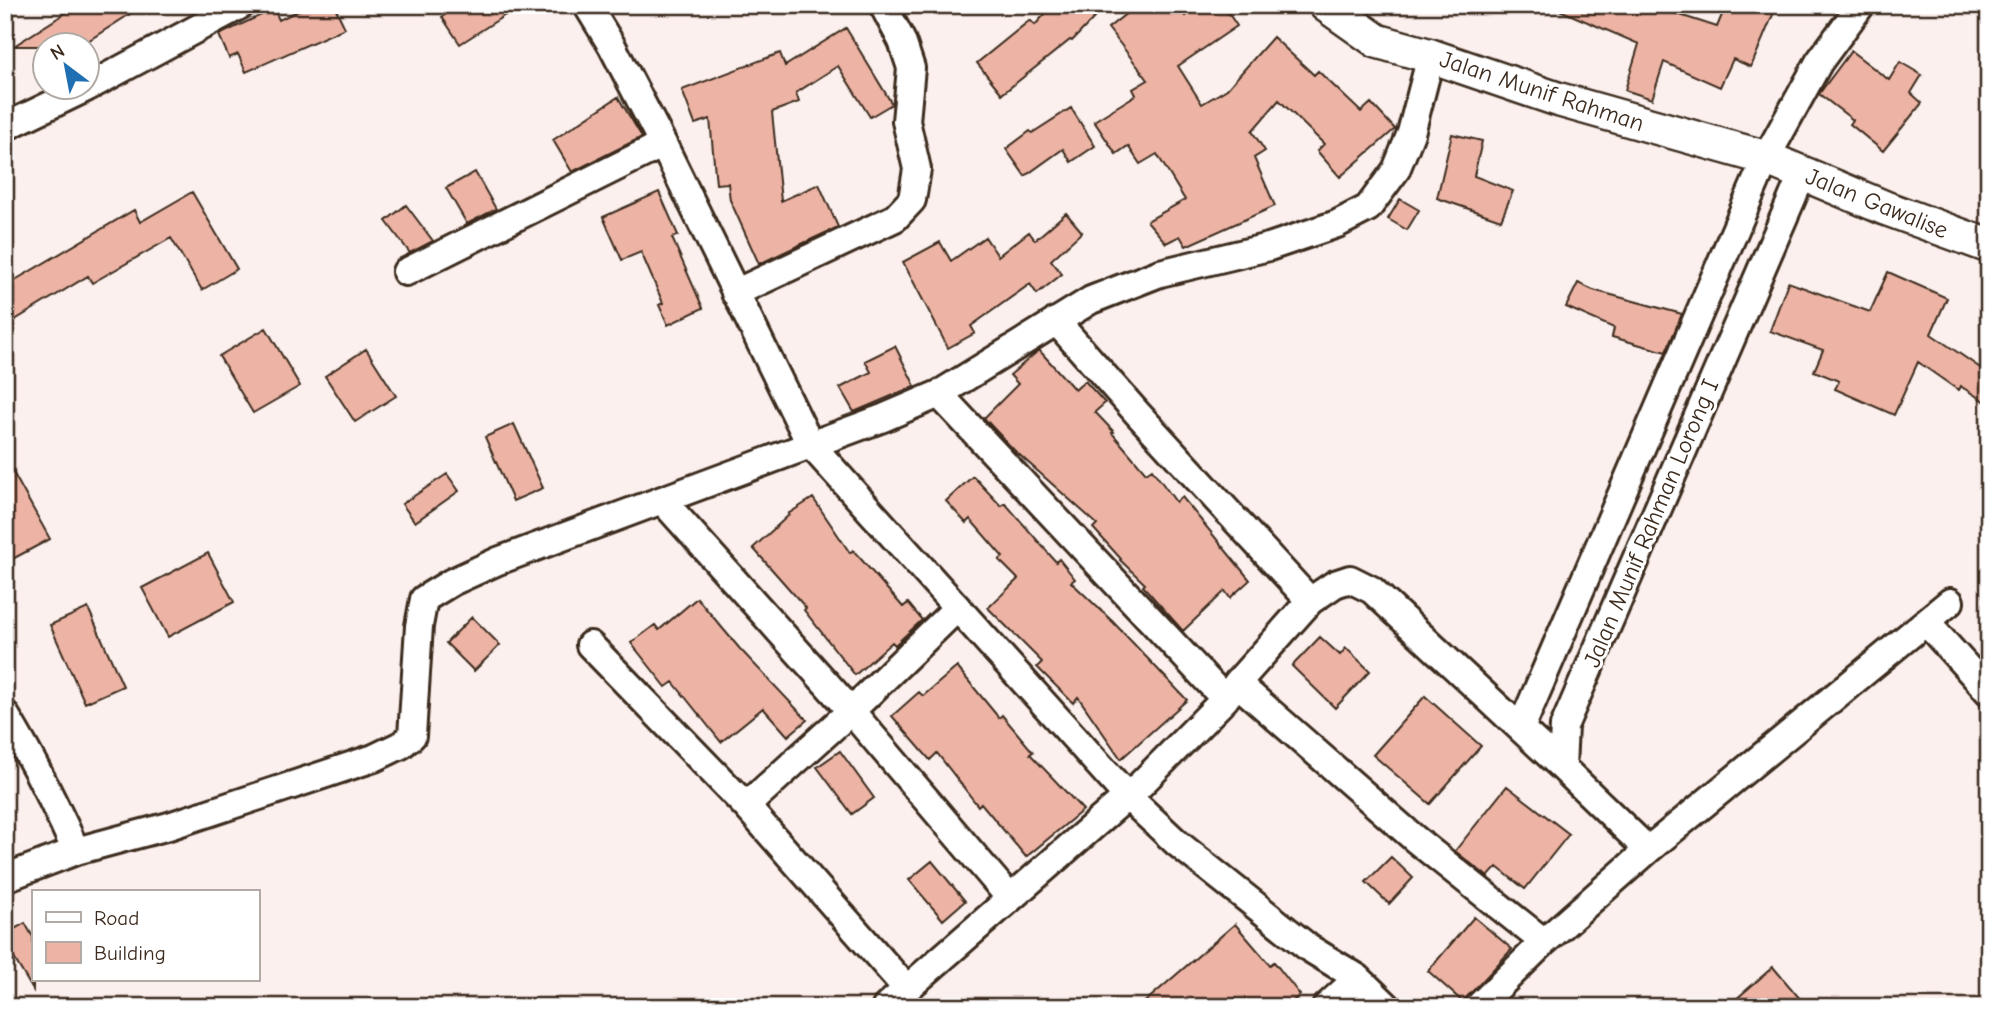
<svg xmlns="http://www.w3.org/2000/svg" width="1994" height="1012" viewBox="0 0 1994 1012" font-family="'Comic Neue',sans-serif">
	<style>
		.building { fill: #edb4a5; stroke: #3b2a1e; stroke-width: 2 }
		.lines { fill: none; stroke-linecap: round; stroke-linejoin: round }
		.minor-casing { stroke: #3b2a1e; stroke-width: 32 }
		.tertiary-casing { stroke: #3b2a1e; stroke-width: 38 }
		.minor { stroke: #fff; stroke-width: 26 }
		.tertiary { stroke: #fff; stroke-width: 33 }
		.labels { text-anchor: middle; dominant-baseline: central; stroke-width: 6; stroke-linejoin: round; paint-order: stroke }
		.street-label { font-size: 24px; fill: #3b2a1e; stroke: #fff }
	</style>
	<rect width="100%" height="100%" fill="#fbf0ed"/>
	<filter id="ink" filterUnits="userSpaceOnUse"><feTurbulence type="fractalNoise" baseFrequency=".0143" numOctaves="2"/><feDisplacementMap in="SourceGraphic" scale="14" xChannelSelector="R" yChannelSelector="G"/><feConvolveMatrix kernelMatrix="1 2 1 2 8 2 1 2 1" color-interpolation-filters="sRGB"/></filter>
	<g filter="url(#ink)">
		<path class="building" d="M 78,5 L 144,5 L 80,46 L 14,46 Z
			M 310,5 L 334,5 L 345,28 L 246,72 L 238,54 L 229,58 L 219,35 L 274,9 L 279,20 Z
			M 459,5 L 521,5 L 460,44 L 442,17 Z
			M 1053,5 L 1084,5 L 1096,16 L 1072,41 L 1070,40 L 1002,94 L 977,63 L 1030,20 L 1035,25 Z
			M 1137,5 L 1177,5 L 1185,16 L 1200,5 L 1223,5 L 1237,26 L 1178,66 L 1202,104 L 1227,89 L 1273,37 L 1314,75 L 1318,71 L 1361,112 L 1371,103 L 1395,129 L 1340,177 L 1317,151 L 1324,144 L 1279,100 L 1252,131 L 1265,151 L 1254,158 L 1275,206 L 1186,246 L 1180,236 L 1166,243 L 1147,221 L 1185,200 L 1157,154 L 1140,164 L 1128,146 L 1116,154 L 1094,121 L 1136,95 L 1133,89 L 1148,80 L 1108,28 Z
			M 1548,5 L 1649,5 L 1717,27 L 1726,5 L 1777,5 L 1751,67 L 1733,59 L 1720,87 L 1664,62 L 1652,99 L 1625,90 L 1639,44 Z
			M 846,28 L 892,104 L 870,117 L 838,66 L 796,93 L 799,102 L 772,112 L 781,201 L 819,184 L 838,227 L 759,264 L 730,200 L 728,183 L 716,184 L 710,119 L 695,124 L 682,90 L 780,53 L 785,66 Z
			M 1851,51 L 1889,80 L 1900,62 L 1922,75 L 1911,93 L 1922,103 L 1883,151 L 1850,124 L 1853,120 L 1819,94 Z
			M 618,97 L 642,137 L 572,172 L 553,140 Z
			M 1071,108 L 1095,146 L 1071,162 L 1063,149 L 1025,176 L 1006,149 L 1030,131 L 1032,133 Z
			M 1452,134 L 1482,141 L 1474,176 L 1513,191 L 1501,220 L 1437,198 Z
			M 475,172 L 496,209 L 467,224 L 446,188 Z
			M 192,192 L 237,269 L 202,290 L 171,238 L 92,283 L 88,276 L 5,326 L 5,286 L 134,210 L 140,222 Z
			M 659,192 L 678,235 L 672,238 L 703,308 L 668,325 L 659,305 L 663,303 L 641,252 L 622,260 L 603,217 Z
			M 1400,199 L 1419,210 L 1407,230 L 1388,219 Z
			M 406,205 L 433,241 L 410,253 L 386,221 Z
			M 1066,213 L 1082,232 L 1051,260 L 1062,274 L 1037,294 L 1030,284 L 971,326 L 975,333 L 948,348 L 903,262 L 940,242 L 951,261 L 985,237 L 998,256 L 1029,232 L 1035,240 Z
			M 1888,272 L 1947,298 L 1931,334 L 1989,374 L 1989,404 L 1960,386 L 1958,390 L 1918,362 L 1894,415 L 1835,389 L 1839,381 L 1814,371 L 1823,350 L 1770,331 L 1788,282 L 1870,312 Z
			M 1578,283 L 1593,290 L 1682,314 L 1666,352 L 1612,337 L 1614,328 L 1566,307 Z
			M 266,328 L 300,386 L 253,413 L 219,356 Z
			M 895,346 L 915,386 L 854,412 L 840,388 L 871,372 L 865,361 Z
			M 366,349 L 396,396 L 355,422 L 325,376 Z
			M 1039,350 L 1075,390 L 1085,381 L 1105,403 L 1095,412 L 1114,432 L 1112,433 L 1146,473 L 1152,469 L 1176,502 L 1182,497 L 1250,580 L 1230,598 L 1225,591 L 1183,631 L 1143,586 L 1145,584 L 1120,560 L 1121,559 L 1093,528 L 1097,524 L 1014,450 L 984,418 L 1018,384 L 1010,375 Z
			M 514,424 L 543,488 L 513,501 L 485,437 Z
			M 5,458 L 50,539 L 5,563 Z
			M 447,474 L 459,491 L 415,522 L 402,504 Z
			M 973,476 L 1001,506 L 1005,503 L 1056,562 L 1059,559 L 1075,579 L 1071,582 L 1113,622 L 1187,700 L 1121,759 L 1078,697 L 1073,703 L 1037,667 L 1042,662 L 988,608 L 1018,579 L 999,560 L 1003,557 L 970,519 L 966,523 L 946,501 Z
			M 813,498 L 850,553 L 853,550 L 903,607 L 908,603 L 922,620 L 895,645 L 892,642 L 855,675 L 804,610 L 806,608 L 753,548 L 789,515 L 788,514 Z
			M 208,553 L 234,602 L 168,637 L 142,588 Z
			M 697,598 L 740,649 L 807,720 L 788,736 L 763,708 L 721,742 L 673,682 L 666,687 L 631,643 L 655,625 L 659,630 Z
			M 88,608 L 123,686 L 85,703 L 50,625 Z
			M 472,617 L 500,645 L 474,671 L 446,643 Z
			M 1320,637 L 1340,655 L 1346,648 L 1370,671 L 1335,708 L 1292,666 Z
			M 957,667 L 999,718 L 1002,715 L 1033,752 L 1030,754 L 1083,810 L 1026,857 L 981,803 L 978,806 L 937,753 L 930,760 L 892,716 L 919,692 L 923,696 Z
			M 1425,696 L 1481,746 L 1430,804 L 1373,755 Z
			M 840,751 L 874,798 L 852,814 L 817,767 Z
			M 1507,786 L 1569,834 L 1525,889 L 1497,867 L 1488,877 L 1455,851 Z
			M 1391,857 L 1413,878 L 1389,904 L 1366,882 Z
			M 932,861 L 965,901 L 943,920 L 909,880 Z
			M 1474,917 L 1512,949 L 1463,1002 L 1428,971 Z
			M 25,923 L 33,937 L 33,990 L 5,943 L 5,934 Z
			M 1235,924 L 1270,965 L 1274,962 L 1300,995 L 1286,1007 L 1139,1007 Z
			M 1773,967 L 1807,1007 L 1727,1007 Z"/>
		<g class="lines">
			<defs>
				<path id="minor" d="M 587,5 L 612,46 L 663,144 L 810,444 L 1127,796 L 1177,843 L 1309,948 L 1358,978 L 1388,1007
					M 88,87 L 241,5
					M 5,127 L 86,88
					M 406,272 L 663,144
					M 735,293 L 895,218 L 912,200 L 917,169 L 906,121 L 911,68 L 902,41 L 883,5
					M 1056,321 L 1138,414 L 1310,601
					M 939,394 L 1225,699
					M 662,500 L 851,711 L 1010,898
					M 1926,622 L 1989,692
					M 590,645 L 746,806
					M 1237,683 L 1415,839 L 1544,942
					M 5,714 C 32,758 55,804 76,851
					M 1521,728 L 1766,158 L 1819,62 L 1861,5
					M 1648,850 L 1562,767 L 1564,726 L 1803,173
					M 5,878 L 76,851 L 169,826 L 374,758 L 401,745 L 412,736 L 419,626 L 424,599 L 452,582 L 498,561 L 883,418 L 939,394 L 1091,300 L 1160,273 L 1269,247 L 1337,224 L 1368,208 L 1396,170 L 1411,133 L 1431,56
					M 907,989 L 746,806 L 851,711 L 957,608
					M 886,1007 L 1139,786 L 1225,699 L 1237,683 L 1310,601 L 1335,584 L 1350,579 L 1372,590 L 1562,767
					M 1326,1007 L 1358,978
					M 1478,1007 L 1544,942 L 1648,850 L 1950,602"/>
				<path id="tertiary" d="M 1326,5 L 1377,41 L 1431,56 L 1560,100 L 1766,158 L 1885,208 L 1989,246"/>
			</defs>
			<use href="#minor" class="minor-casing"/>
			<use href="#tertiary" class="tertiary-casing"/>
			<use href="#minor" class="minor"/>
			<use href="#tertiary" class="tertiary"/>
		</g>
	</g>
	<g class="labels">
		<g class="street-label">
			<text transform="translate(1542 91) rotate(18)">Jalan Munif Rahman</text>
			<text transform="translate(1877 203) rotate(22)">Jalan Gawalise</text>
			<text transform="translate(1651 523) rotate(-67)">Jalan Munif Rahman Lorong I</text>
		</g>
	</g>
	<rect width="1994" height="1012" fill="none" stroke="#fff" stroke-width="28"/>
	<rect x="14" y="14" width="1966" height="984" fill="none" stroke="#3b2a1e" stroke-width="2.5" filter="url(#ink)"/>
	<rect x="32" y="890" width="228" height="91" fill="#ffffff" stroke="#b1aaa5" stroke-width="2"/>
	<rect x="46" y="912" width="35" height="10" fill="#ffffff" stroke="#b1aaa5" stroke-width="2"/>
	<text x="94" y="925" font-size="21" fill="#3b2a1e">Road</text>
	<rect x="46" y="942" width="35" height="21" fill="#edb4a5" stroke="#b1aaa5" stroke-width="2"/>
	<text x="94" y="960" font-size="21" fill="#3b2a1e">Building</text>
	<g transform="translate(66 66) rotate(328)"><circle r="33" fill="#ffffff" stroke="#b1aaa5" stroke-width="2"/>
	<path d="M0-5L12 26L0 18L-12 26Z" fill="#1f6fb2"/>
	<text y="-10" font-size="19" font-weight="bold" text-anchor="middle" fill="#3b2a1e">N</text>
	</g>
</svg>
